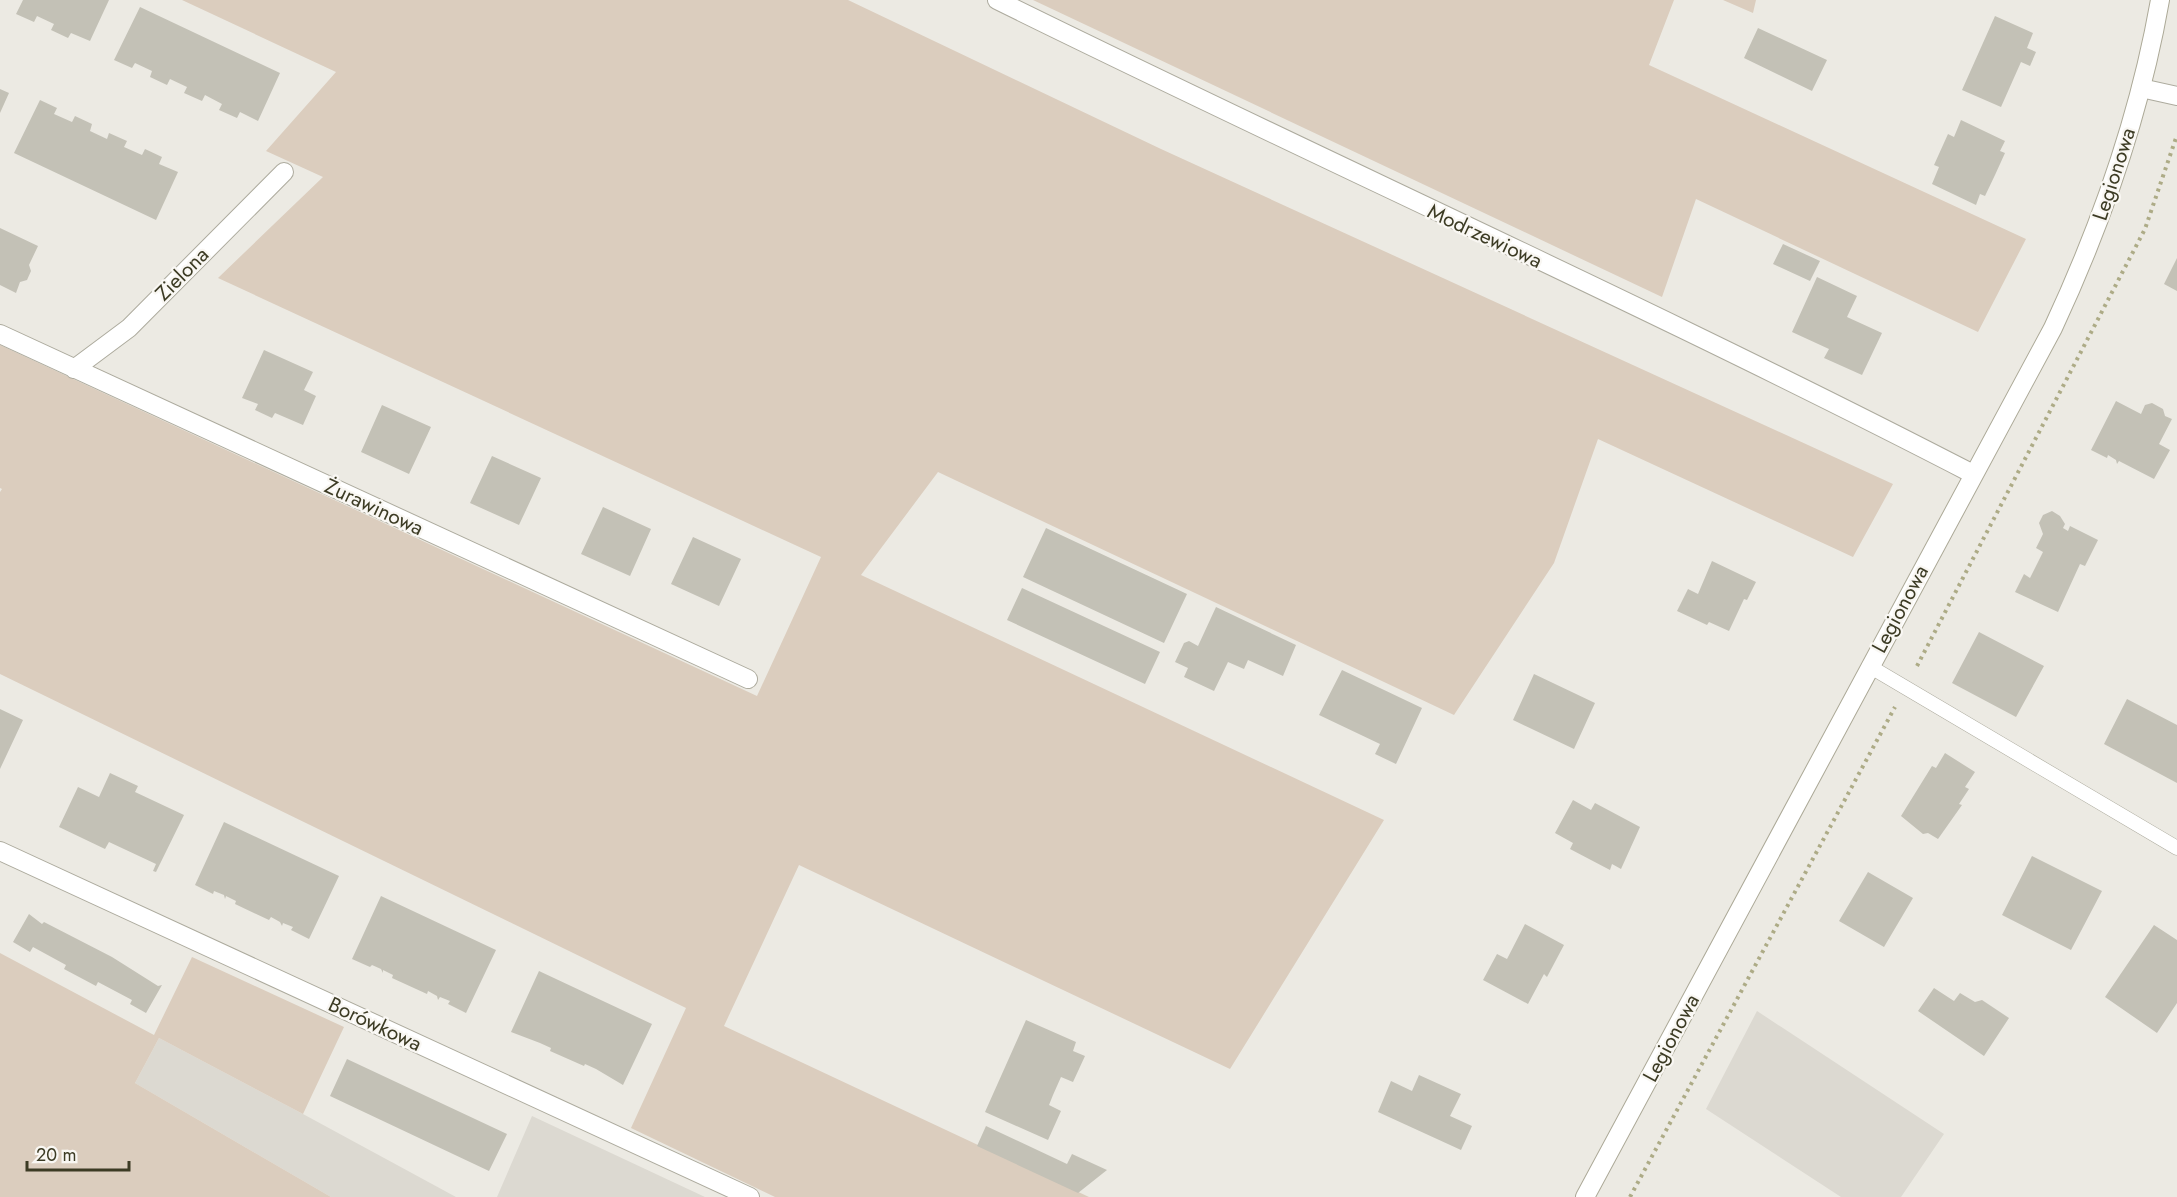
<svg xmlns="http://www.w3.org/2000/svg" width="2177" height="1197" viewBox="0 0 2177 1197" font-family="Jost,sans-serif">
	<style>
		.built { fill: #dcd9d1 }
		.green { fill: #dbcdbe }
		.building { fill: #c3c1b6 }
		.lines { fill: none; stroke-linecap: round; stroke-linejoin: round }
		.service-casing { stroke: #adab9e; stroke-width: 15 }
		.minor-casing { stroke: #adab9e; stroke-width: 20 }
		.secondary-casing { stroke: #aca997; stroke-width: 20 }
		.path { stroke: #adab86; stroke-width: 4; stroke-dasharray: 3 4.5; stroke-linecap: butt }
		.service { stroke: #fff; stroke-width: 14 }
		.minor { stroke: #fff; stroke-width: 18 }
		.secondary { stroke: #fff; stroke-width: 18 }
		.labels { text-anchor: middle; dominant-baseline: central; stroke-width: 4.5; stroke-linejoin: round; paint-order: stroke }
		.street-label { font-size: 21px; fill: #3c3b24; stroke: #f9f7f3 }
	</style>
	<rect width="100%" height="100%" fill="#eceae3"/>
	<path class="built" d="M 1757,1011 L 1944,1134 L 1901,1197 L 1841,1197 L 1706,1109 Z
		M 159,1038 L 303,1114 L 456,1197 L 331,1197 L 135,1083 Z
		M 532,1116 L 705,1197 L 497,1197 Z"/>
	<path class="green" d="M 182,0 L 848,0 L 1161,149 L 1893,484 L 1853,557 L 1598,439 L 1554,563 L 1454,715 L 938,472 L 861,575 L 1384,820 L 1230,1069 L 799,865 L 724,1026 L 1089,1197 L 775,1197 L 631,1128 L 686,1008 L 0,674 L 0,492 L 2,489 L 0,488 L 0,345 L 757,696 L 821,557 L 218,278 L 323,177 L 266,151 L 336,72 Z
		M 1033,0 L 1674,0 L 1649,65 L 2026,239 L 1978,332 L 1696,199 L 1662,297 Z
		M 1723,0 L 1756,0 L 1753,13 Z
		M 0,953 L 154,1035 L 192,957 L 344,1027 L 303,1114 L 159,1038 L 135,1083 L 331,1197 L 0,1197 Z"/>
	<path class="building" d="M 23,0 L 109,0 L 90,41 L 71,33 L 68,38 L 51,30 L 54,24 L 37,16 L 34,22 L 16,14 Z
		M 140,7 L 280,73 L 258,121 L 240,112 L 237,118 L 219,110 L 222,104 L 205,95 L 202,101 L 184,93 L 187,87 L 170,79 L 167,85 L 150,77 L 152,71 L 135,63 L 132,68 L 114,60 Z
		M 1995,16 L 2033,33 L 2027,48 L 2036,52 L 2030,66 L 2021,62 L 2001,107 L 1962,90 Z
		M 1758,28 L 1827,60 L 1812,91 L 1744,58 Z
		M 0,89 L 9,93 L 0,113 Z
		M 40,100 L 57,108 L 54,114 L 72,122 L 75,116 L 92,124 L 90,131 L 107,139 L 109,133 L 127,141 L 124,147 L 142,155 L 145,149 L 162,157 L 159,164 L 178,172 L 156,220 L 14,153 Z
		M 1961,120 L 2005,141 L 2000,151 L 2005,153 L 1995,175 L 1985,196 L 1980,194 L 1976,205 L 1932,184 L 1939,167 L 1934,165 L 1948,134 L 1954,137 Z
		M 0,228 L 38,246 L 29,265 L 31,271 L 27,280 L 20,282 L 16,293 L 0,285 Z
		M 1783,244 L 1820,261 L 1810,281 L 1773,264 Z
		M 2177,258 L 2177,291 L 2164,284 Z
		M 1817,277 L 1857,296 L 1847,317 L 1882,333 L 1862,375 L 1824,358 L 1829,349 L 1792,332 Z
		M 264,350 L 313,372 L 304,390 L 316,396 L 303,425 L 275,413 L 272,418 L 255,410 L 258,404 L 242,398 Z
		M 2116,401 L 2141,414 L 2145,405 L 2152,403 L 2163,409 L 2165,416 L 2172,419 L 2159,444 L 2170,450 L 2154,479 L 2119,461 L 2117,464 L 2116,460 L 2108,455 L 2107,458 L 2091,450 Z
		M 382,405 L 431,427 L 409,474 L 361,452 Z
		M 492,456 L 541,478 L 519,525 L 470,503 Z
		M 603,507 L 651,529 L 630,576 L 581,554 Z
		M 2052,511 L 2060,516 L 2065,524 L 2063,528 L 2068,531 L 2070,526 L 2098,540 L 2085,566 L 2080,564 L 2058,612 L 2015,592 L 2024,574 L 2030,578 L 2043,552 L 2036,548 L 2043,534 L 2039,523 L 2043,515 Z
		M 1046,528 L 1187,594 L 1164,643 L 1023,577 Z
		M 693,537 L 741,559 L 719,606 L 671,584 Z
		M 1712,561 L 1756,582 L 1747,600 L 1744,599 L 1729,631 L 1709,622 L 1707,625 L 1677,611 L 1688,589 L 1698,594 Z
		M 1022,588 L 1160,652 L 1145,684 L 1007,620 Z
		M 1216,607 L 1296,645 L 1283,676 L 1248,660 L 1244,669 L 1228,662 L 1214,691 L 1184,677 L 1188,668 L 1175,662 L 1184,643 L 1189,641 L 1198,646 Z
		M 1979,632 L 2044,666 L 2016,717 L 1952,683 Z
		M 1342,670 L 1422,708 L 1396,764 L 1375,754 L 1380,744 L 1319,715 Z
		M 1534,674 L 1595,703 L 1574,749 L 1513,720 Z
		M 2127,699 L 2177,725 L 2177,783 L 2104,744 Z
		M 0,709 L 23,720 L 0,769 Z
		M 1945,753 L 1975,772 L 1965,787 L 1969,789 L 1959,804 L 1962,805 L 1938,839 L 1928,833 L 1923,834 L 1901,816 L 1932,766 L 1936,768 Z
		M 110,773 L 138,786 L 135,792 L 184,815 L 156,872 L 153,871 L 156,864 L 109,842 L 105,849 L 59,827 L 78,787 L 99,797 Z
		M 1573,800 L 1591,810 L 1595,803 L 1640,827 L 1621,869 L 1612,864 L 1610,870 L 1570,849 L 1573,843 L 1555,833 Z
		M 224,822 L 339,876 L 309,939 L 291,930 L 293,927 L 283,923 L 282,926 L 280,922 L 271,917 L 269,920 L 235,904 L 236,901 L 226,896 L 225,899 L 224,895 L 214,891 L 213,894 L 195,885 Z
		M 2032,856 L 2102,891 L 2071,950 L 2002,915 Z
		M 1868,872 L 1913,898 L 1884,947 L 1839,921 Z
		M 381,896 L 496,950 L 466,1013 L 448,1004 L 450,1001 L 440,997 L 438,1000 L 437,996 L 428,991 L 427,994 L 392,978 L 393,975 L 383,970 L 383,973 L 381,969 L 372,965 L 370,967 L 352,959 Z
		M 29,914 L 42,924 L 44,922 L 112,957 L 158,986 L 162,985 L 146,1013 L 130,1004 L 132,1000 L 98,982 L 96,986 L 64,969 L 66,965 L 33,947 L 30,952 L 13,942 Z
		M 1525,924 L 1564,945 L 1547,977 L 1544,974 L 1528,1004 L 1483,980 L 1497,954 L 1507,959 Z
		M 2154,925 L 2177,940 L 2177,1003 L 2157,1033 L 2105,997 Z
		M 539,971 L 652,1024 L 623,1085 L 596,1069 L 585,1064 L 584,1066 L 550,1051 L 551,1048 L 540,1043 L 511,1032 Z
		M 1934,988 L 1954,1001 L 1960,993 L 1975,1002 L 1982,1000 L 2009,1018 L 1984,1056 L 1918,1011 Z
		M 1026,1020 L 1076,1042 L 1073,1051 L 1085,1056 L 1073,1082 L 1061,1077 L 1053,1095 L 1049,1105 L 1061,1111 L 1048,1140 L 985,1112 Z
		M 347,1059 L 507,1134 L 489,1171 L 330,1096 Z
		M 1419,1075 L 1461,1094 L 1450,1116 L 1472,1126 L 1461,1150 L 1378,1112 L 1391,1081 L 1412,1091 Z
		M 986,1126 L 1067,1164 L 1072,1154 L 1107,1170 L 1078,1193 L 977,1146 Z"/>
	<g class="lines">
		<defs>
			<path id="service" d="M 1869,666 L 2177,848"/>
			<path id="minor" d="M 997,0 C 1321,160 1652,308 1973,474
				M 2141,88 L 2177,96
				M 0,334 L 748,679
				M 74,369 L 129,328 L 284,172
				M 0,851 L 750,1197"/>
			<path id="secondary" d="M 1585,1197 L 2053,328 C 2102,223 2140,114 2160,0"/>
		</defs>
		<use href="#service" class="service-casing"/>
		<use href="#minor" class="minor-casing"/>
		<use href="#secondary" class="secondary-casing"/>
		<path class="path" d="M 1917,666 L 2145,229 L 2177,135
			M 1630,1197 L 1895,707"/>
		<use href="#service" class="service"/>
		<use href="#minor" class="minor"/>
		<use href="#secondary" class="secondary"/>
	</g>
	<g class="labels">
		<g class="street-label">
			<text transform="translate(2114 174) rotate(-72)">Legionowa</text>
			<text transform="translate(1485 236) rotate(25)">Modrzewiowa</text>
			<text transform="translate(182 274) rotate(-45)">Zielona</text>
			<text transform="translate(374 507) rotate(25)">Żurawinowa</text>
			<text transform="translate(1900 609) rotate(-62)">Legionowa</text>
			<text transform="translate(375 1024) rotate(25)">Borówkowa</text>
			<text transform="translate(1671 1038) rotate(-62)">Legionowa</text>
		</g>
	</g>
	<path d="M27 1161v9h102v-9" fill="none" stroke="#3c3b24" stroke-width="3"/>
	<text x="36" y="1161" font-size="18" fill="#3c3b24" stroke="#f9f7f3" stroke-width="4.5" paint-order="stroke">20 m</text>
</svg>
